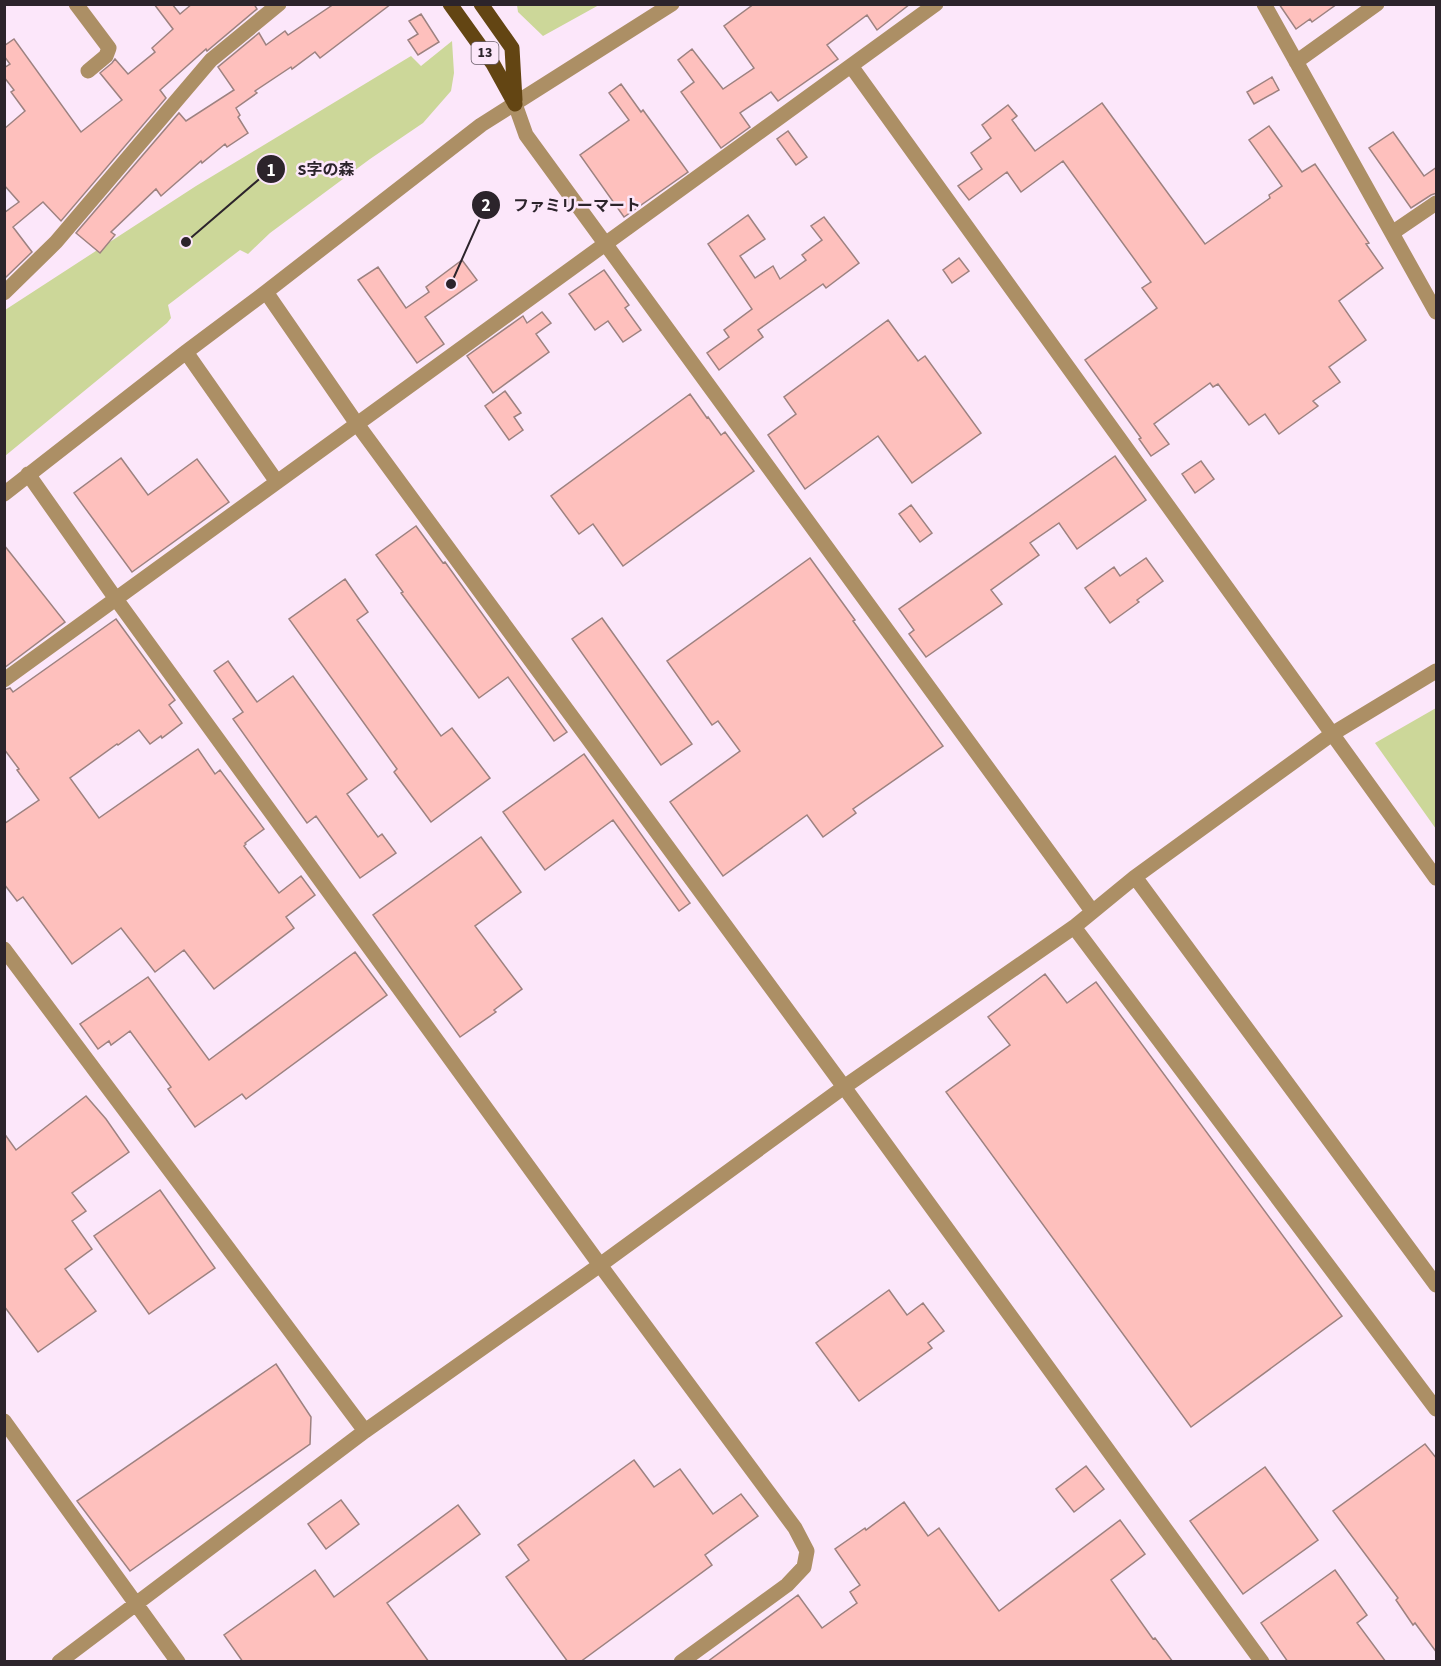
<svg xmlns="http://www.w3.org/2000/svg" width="1441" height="1666" viewBox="0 0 1441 1666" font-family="'Source Sans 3','Noto Sans JP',sans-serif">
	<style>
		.green { fill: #ccd799 }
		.building { fill: #fec0bd; stroke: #9d8280; stroke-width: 1.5 }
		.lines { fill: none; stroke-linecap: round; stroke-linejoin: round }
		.minor { stroke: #ac8f65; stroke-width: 15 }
		.major { stroke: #634513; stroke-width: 15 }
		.labels { text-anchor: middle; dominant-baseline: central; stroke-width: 5; stroke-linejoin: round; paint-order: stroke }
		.shield { fill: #fce7fa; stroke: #6a5e69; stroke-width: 1.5 }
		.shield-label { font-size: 14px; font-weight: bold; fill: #2c242b }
		.leader { fill: none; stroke: #2c242b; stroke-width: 2 }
		.callout-dot { fill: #2c242b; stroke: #fce7fa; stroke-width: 2 }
		.mark-label { font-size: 18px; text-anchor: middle; font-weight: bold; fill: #fff }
		.callout-label { font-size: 16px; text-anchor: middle; font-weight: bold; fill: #2c242b; stroke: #fce7fa; stroke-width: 5; stroke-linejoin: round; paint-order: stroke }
	</style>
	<rect width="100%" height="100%" fill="#fce7fa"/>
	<path class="green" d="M 517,5 L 517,4 L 599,5 L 543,36 L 518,12 Z
		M 452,41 L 454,73 L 451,91 L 423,123 L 370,159 L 270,233 L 248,254 L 240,250 L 168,305 L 171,318 L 167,323 L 5,456 L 5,310 L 196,186 L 411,56 L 421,66 Z
		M 1436,708 L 1436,829 L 1375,743 Z"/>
	<path class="building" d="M 154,4 L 172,4 L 180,14 L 192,4 L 254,4 L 257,9 L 207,51 L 206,49 L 160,90 L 166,98 L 61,221 L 43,202 L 13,227 L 32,252 L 4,279 L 4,213 L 19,202 L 4,185 L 4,129 L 25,111 L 11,92 L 14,90 L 4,77 L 4,68 L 10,64 L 4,56 L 4,46 L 14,39 L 81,132 L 122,100 L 100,73 L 112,63 L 115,59 L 128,74 L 155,52 L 152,48 L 173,29 Z
		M 334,4 L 391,4 L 320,58 L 315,52 L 292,69 L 291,67 L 255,91 L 257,93 L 236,108 L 240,115 L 238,117 L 248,133 L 227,147 L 225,144 L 202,163 L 201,161 L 161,196 L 156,189 L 111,232 L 115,235 L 100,253 L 76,233 L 179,113 L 186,121 L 234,90 L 218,67 L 259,33 L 266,45 L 285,31 L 288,35 Z
		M 754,4 L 910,4 L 877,30 L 867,15 L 827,45 L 838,59 L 778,101 L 771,92 L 740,113 L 750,127 L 721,148 L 681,92 L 694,82 L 678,60 L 692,49 L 723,89 L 754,68 L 724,26 Z
		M 1279,4 L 1337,4 L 1312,22 L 1310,19 L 1296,29 Z
		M 421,14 L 439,42 L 418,55 L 408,40 L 418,34 L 409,21 Z
		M 1272,77 L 1279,90 L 1254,104 L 1247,92 Z
		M 621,84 L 641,112 L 643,110 L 688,172 L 624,217 L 580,155 L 629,120 L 609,93 Z
		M 1102,103 L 1205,244 L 1270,198 L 1269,195 L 1282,186 L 1249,140 L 1269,126 L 1302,172 L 1315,164 L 1369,243 L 1366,244 L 1383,268 L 1339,301 L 1366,340 L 1329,367 L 1340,382 L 1313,401 L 1318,406 L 1279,434 L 1265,414 L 1249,425 L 1218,384 L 1213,387 L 1210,383 L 1154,424 L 1169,444 L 1151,456 L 1139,439 L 1141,438 L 1085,360 L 1157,308 L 1142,288 L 1151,282 L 1063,161 L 1021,192 L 1007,172 L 969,200 L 958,186 L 982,169 L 971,153 L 991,138 L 982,125 L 1008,105 L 1017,116 L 1012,120 L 1035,151 Z
		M 788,131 L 807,157 L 796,165 L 777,139 Z
		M 1393,132 L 1424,176 L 1437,167 L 1437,193 L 1431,195 L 1411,208 L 1369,148 Z
		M 748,215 L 765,239 L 740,256 L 755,278 L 773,266 L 780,279 L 806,260 L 802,255 L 822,240 L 811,226 L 824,217 L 859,263 L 826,288 L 823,284 L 758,330 L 763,337 L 719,370 L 707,353 L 729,337 L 724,330 L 752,309 L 708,244 Z
		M 959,258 L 969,271 L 952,283 L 943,270 Z
		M 462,260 L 477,280 L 425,317 L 444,344 L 417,363 L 358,280 L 378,267 L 406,308 L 429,292 L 426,287 Z
		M 604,270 L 629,305 L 625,308 L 641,330 L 623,342 L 608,321 L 595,330 L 569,294 Z
		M 542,312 L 551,323 L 536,334 L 549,352 L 493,393 L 467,356 L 523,316 L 527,323 Z
		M 888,320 L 918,361 L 925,356 L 981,433 L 912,483 L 878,436 L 805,489 L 768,435 L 796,414 L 784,397 Z
		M 505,391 L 521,413 L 514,417 L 523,430 L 509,440 L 485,406 Z
		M 690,394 L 707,418 L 708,417 L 721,435 L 725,432 L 754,471 L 623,566 L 593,524 L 579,534 L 551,496 Z
		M 1115,456 L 1146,500 L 1077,549 L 1059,523 L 1030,543 L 1039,555 L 991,590 L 1002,604 L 926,657 L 909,634 L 914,630 L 899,609 Z
		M 121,458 L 148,495 L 197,459 L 229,502 L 132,572 L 74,493 Z
		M 1201,461 L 1214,479 L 1195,493 L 1182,474 Z
		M 911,505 L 932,533 L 920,542 L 899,514 Z
		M 416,526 L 443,563 L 445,562 L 567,732 L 554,741 L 508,677 L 479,698 L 401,593 L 403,592 L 376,555 Z
		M 4,545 L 65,622 L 4,668 Z
		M 810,558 L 855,620 L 853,621 L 943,746 L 853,809 L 856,813 L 823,837 L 807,815 L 723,876 L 670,802 L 740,751 L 718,721 L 712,725 L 667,661 Z
		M 1146,558 L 1163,581 L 1137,600 L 1139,602 L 1110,623 L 1085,588 L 1114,567 L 1120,576 Z
		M 345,579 L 368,612 L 357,620 L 441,736 L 452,728 L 490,778 L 431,822 L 394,772 L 397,769 L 289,619 Z
		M 602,618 L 692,744 L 661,765 L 572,639 Z
		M 116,619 L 175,700 L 169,705 L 182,723 L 162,738 L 161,736 L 150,744 L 139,730 L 118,745 L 117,744 L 70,778 L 99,818 L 198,749 L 215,774 L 220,770 L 264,829 L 245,843 L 246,844 L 244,846 L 279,893 L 301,876 L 315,895 L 286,917 L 294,928 L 214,989 L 184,950 L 155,972 L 121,928 L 72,964 L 23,897 L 17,901 L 4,884 L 4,824 L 39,800 L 17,770 L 19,769 L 4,749 L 4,690 L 10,688 L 13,692 Z
		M 228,661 L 257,702 L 293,676 L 367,779 L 347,794 L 378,837 L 382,834 L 396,853 L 360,878 L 316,816 L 307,823 L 233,719 L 243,712 L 214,671 Z
		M 584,754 L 690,903 L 679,911 L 613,820 L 545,870 L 503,812 Z
		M 481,837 L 521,892 L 475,926 L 522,989 L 494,1010 L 496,1012 L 460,1037 L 373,915 Z
		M 355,952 L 387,995 L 246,1099 L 242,1094 L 195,1127 L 168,1089 L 171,1087 L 130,1031 L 111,1045 L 109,1041 L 98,1049 L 80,1024 L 148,977 L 209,1060 Z
		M 1045,974 L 1067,1003 L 1096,982 L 1342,1316 L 1191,1427 L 946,1092 L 1010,1045 L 988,1017 Z
		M 86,1096 L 106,1119 L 129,1152 L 72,1193 L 86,1211 L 72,1221 L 92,1249 L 65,1269 L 96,1311 L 38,1352 L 4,1306 L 4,1133 L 16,1150 Z
		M 160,1190 L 215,1268 L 149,1314 L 94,1236 Z
		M 889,1290 L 907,1315 L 923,1303 L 944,1331 L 928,1343 L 932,1348 L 859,1401 L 816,1343 Z
		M 276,1364 L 311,1417 L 310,1444 L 130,1571 L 77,1501 Z
		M 1425,1444 L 1437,1459 L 1437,1653 L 1415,1623 L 1413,1625 L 1396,1600 L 1398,1598 L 1333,1511 Z
		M 634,1460 L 654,1487 L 680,1469 L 713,1514 L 741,1494 L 758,1516 L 705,1555 L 712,1565 L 580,1662 L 568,1662 L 506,1577 L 529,1560 L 518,1545 Z
		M 1086,1466 L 1104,1489 L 1074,1512 L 1056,1489 Z
		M 1265,1467 L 1318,1540 L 1243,1594 L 1190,1521 Z
		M 341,1500 L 359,1524 L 326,1549 L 308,1524 Z
		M 904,1502 L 928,1536 L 939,1528 L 999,1611 L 1120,1520 L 1145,1554 L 1111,1580 L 1153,1639 L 1155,1638 L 1173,1662 L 707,1662 L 798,1595 L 822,1628 L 857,1603 L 850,1592 L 860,1585 L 835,1549 L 865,1528 L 866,1530 Z
		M 458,1505 L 480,1534 L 387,1603 L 429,1662 L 243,1662 L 224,1635 L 315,1570 L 334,1597 Z
		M 1335,1570 L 1367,1615 L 1357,1623 L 1386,1662 L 1288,1662 L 1261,1623 Z"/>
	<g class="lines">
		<path class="minor" d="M 76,4 L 109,48 L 106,56 L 88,71
			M 1264,4 L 1436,312
			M 1296,62 L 1377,4
			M 851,66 L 1436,878
			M 515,104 L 526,135 L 1092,911
			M 1392,233 L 1436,203
			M 266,292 L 357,424 L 844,1087 L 1262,1662
			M 4,293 L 56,242 L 211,60 L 279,4
			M 186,352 L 277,482
			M 28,474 L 116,599 L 600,1265 L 795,1528 L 807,1551 L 804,1567 L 787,1585 L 681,1662
			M 4,494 L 186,352 L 266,292 L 481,125 L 672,4
			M 4,680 L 936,4
			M 1135,877 L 1436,1285
			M 1074,927 L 1436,1409
			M 4,949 L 365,1431
			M 4,1421 L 178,1662
			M 59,1662 L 365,1431 L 600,1265 L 844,1087 L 1074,927 L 1135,877 L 1332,734 L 1436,671"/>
		<path class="major" d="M 450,4 L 493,64 L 515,104
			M 481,4 L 512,48 L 515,100"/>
	</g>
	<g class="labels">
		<rect class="shield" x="471.5" y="42" width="27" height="22" rx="4.5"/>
		<g class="shield-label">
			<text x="485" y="53">13</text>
		</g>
	</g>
	<path class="leader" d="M186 242L271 169M451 284L486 205"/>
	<g class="callout-dot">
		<circle cx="186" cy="242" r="6"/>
		<circle cx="451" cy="284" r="6"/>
		<circle cx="271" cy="169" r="15"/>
		<circle cx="486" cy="205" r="15"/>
	</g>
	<g class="mark-label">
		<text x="271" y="176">1</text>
		<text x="486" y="211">2</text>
	</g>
	<g class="callout-label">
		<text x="326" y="175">S字の森</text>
		<text x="577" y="211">ファミリーマート</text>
	</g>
	<rect width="1441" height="1666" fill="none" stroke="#2c242b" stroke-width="12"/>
</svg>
